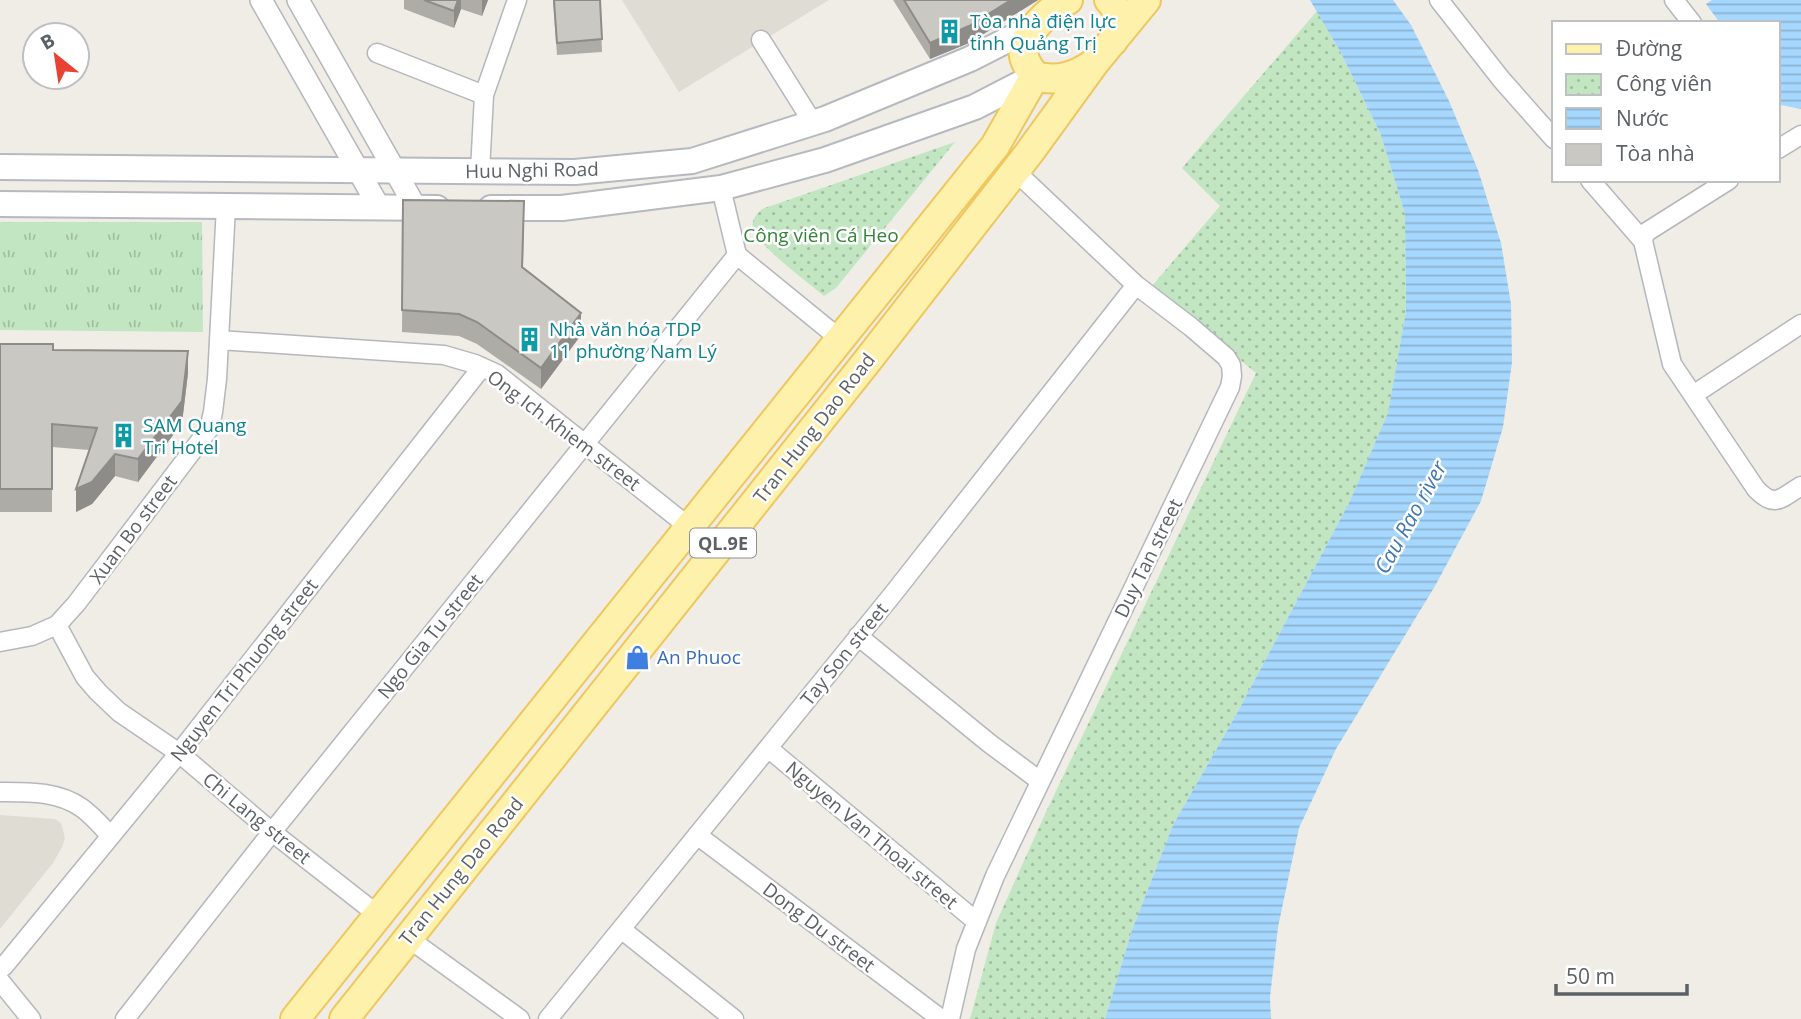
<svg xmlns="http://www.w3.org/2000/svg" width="1801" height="1019" viewBox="0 0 1801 1019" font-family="'Open Sans',sans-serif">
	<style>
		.education { fill: #dfdcd3 }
		.grass { fill: url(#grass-tufts) }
		.park { fill: url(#park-dots) }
		.water { fill: url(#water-rules) }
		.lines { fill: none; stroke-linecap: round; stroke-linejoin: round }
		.minor-casing { stroke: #b5b7bc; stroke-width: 21 }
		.tertiary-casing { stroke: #b5b7bc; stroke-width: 24 }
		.secondary-casing { stroke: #b6b9bf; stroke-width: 28 }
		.primary-casing { stroke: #efc75e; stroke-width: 32 }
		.minor { stroke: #fff; stroke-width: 18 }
		.tertiary { stroke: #fff; stroke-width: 21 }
		.secondary { stroke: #fff; stroke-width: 24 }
		.primary { stroke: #fef1ab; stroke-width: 28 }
		.wall { fill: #aeaca7 }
		.shaded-wall { fill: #8d8c88 }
		.building { fill: #cac8c2; stroke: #8d8c88; stroke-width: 2 }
		.labels { text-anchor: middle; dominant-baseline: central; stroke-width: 5; stroke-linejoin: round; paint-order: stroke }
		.shield { fill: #fff; stroke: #8e9093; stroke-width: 2 }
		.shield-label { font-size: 18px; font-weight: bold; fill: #5d6165 }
		.culture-label { font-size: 19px; fill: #0d838f; stroke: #fff; text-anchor: start }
		.street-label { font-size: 19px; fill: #5d6165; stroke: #fff }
		.park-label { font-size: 19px; fill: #36833a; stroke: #fff }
		.shop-label { font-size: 19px; fill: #366cbe; stroke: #fff; text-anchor: start }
		.water-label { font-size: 21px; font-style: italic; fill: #4278b0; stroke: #fff }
	</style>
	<defs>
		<pattern id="grass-tufts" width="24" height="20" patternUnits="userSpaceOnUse" patternTransform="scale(1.75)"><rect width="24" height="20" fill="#c2e6c2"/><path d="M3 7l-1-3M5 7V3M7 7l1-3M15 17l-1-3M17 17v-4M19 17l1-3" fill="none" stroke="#a1bea1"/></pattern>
		<pattern id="park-dots" width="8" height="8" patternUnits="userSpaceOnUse" patternTransform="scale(1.75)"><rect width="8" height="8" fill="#c2e6c2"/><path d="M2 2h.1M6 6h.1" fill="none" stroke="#a1bea1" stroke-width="1.8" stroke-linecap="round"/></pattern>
		<pattern id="water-rules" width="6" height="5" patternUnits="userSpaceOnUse" patternTransform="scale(1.75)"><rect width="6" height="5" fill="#a6d7fe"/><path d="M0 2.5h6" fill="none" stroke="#8ab2d1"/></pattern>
	</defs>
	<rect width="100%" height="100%" fill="#efede5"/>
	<path class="education" d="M 622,0 L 829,0 L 679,92 Z
		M 0,815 L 55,819 L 61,823 L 65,838 L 62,847 L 53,863 L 0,929 Z"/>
	<path class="grass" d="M 0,222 L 202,222 L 203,332 L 0,330 Z"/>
	<path class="park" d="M 1317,11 L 1341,53 L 1381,135 L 1405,214 L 1406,311 L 1388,414 L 1349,503 L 1236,715 L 1173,825 L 1132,930 L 1105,1019 L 970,1019 L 996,923 L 1046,812 L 1256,373 L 1152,286 L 1220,206 L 1182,168 Z
		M 955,142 L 836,288 L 824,296 C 809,283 757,245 753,229 C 751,220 756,215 762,209 Z"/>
	<path class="water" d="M 1310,0 L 1393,0 L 1411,25 L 1449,101 L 1478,170 L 1501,243 L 1511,304 L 1512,362 L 1503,427 L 1481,501 L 1435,586 L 1336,749 L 1299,828 L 1278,927 L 1270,997 L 1271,1019 L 1105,1019 L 1132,930 L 1173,825 L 1236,715 L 1349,503 L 1388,413 L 1406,311 L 1405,214 L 1381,135 L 1341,53 Z
		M 1712,0 L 1801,0 L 1801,109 L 1781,105 L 1778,102 L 1778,23 L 1720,23 L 1706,4 Z"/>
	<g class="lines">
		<defs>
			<path id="minor" d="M 1439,0 L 1501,79 L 1554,139
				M 1674,0 L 1692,23
				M 761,40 L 813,123
				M 377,53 L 484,95
				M 1778,149 L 1801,135
				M 480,171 L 484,95 L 517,0
				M 1590,180 L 1643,241 L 1672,364 L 1756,489 C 1775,509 1781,498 1801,486
				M 721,188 L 737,255 L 840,339
				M 1643,241 L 1645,233 L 1729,180
				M 219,340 L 444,355 L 475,364 L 497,374 L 689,527
				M 1693,395 L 1801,324
				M 57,625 L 85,677 L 98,692 L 119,712 L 179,753 L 272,832 L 378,915
				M 858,636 L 989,743 L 1040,781
				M 0,642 L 32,636 L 57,625 L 76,604 L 209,429 L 213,412 L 217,379 L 226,206
				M 768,748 L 977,922
				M 0,792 C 28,792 58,791 82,808 C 93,816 102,827 111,836
				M 697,835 L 941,1019
				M 621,929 L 734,1019
				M 408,938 L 520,1019
				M 0,969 L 4,966 L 179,753 L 482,367
				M 0,981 L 31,1019
				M 125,1019 L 272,832 L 737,255
				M 548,1019 L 893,594 L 1136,285
				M 950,1019 L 966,949 L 995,876 L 1230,387 L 1232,376 L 1231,365 L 1226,357 L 1191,327 L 1136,285 L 1015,171"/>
			<path id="tertiary" d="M 261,0 L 379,207
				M 298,0 L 416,208"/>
			<path id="secondary" d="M 0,167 L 575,172 L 692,161 L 825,119 L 970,59 L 1037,25
				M 0,204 L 437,208
				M 491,208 L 562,208 L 721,188 L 825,160 L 975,107 L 1035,76"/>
			<path id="primary" d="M 1068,0 C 1050,9 1021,34 1024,56 C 1025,64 1031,70 1035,76 C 1057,82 1074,77 1093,64
				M 1109,0 C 1122,13 1120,25 1113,41
				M 295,1019 L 995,146 L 1035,76
				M 344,1019 L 868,360 L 1029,153 L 1095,62 L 1146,0"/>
		</defs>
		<use href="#minor" class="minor-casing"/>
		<use href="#tertiary" class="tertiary-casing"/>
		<use href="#secondary" class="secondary-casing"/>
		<use href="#primary" class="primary-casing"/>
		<use href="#minor" class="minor"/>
		<use href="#tertiary" class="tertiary"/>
		<use href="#secondary" class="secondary"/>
		<use href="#primary" class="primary"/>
	</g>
	<path class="wall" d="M 404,0 L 488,0 L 482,16 L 461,9 L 454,28 L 404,9 Z
		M 553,0 L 600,0 L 602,52 L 557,55 Z
		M 893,0 L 1038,0 L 969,43 L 930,59 Z
		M 403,200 L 524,223 L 523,267 L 581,335 L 541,389 L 477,344 L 459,336 L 402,332 Z
		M 0,344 L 188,373 L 182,423 L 138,482 L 115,476 L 92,504 L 76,512 L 89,450 L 52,447 L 52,512 L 0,512 Z"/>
	<path class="shaded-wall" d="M 458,0 L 461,0 L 461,9 L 454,28 L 454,11 Z
		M 482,0 L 488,0 L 482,16 Z
		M 1011,0 L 1038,0 L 969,43 L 930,59 L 930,43 Z
		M 581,313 L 581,335 L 541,389 L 541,368 Z
		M 188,351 L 188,373 L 182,423 L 138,482 L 138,459 Z
		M 115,454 L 115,476 L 92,504 L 76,512 L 76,489 Z"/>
	<path class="building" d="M 424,0 L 458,0 L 454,11 Z
		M 554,0 L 600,0 L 602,39 L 557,43 Z
		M 904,0 L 1011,0 L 969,26 L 930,43 Z
		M 403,200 L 524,201 L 522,267 L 581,313 L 541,368 L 477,322 L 459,314 L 402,310 Z
		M 0,344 L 53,344 L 53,350 L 188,351 L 182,401 L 138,459 L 115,454 L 92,482 L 76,489 L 97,428 L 52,424 L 52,489 L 0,489 Z"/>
	<defs>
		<symbol id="building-bare" viewBox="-9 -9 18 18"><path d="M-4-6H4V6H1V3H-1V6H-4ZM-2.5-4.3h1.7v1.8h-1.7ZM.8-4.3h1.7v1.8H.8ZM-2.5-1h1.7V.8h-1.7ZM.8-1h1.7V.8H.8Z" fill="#0f9aa8" stroke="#fff" stroke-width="2.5" paint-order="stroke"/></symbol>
		<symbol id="shop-bare" viewBox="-9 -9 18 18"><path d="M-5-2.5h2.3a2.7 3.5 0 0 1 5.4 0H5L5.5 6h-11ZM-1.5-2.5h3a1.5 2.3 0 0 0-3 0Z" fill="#3f7fe0" stroke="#fff" stroke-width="2.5" paint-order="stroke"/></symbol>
	</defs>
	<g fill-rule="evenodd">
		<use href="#building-bare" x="932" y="14" width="35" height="35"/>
		<use href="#building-bare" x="512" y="322" width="35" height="35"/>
		<use href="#building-bare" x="106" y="418" width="35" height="35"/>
		<use href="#shop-bare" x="620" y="640" width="35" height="35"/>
	</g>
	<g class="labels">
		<rect class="shield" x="690" y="528.5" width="66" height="29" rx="5"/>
		<g class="shield-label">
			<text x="723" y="543">QL.9E</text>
		</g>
		<g class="culture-label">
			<text x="970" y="21">Tòa nhà điện lực<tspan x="970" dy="22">tỉnh Quảng Trị</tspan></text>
			<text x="549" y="329">Nhà văn hóa TDP<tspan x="549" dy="22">11 phường Nam Lý</tspan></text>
			<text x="143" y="425">SAM Quang<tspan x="143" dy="22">Tri Hotel</tspan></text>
		</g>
		<g class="street-label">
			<text transform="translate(532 170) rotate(-1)">Huu Nghi Road</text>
			<text transform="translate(814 428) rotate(-52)">Tran Hung Dao Road</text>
			<text transform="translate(564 430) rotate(37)">Ong Ich Khiem street</text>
			<text transform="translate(133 529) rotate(-53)">Xuan Bo street</text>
			<text transform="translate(1148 558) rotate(-64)">Duy Tan street</text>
			<text transform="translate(430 636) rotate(-51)">Ngo Gia Tu street</text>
			<text transform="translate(844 654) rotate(-51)">Tay Son street</text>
			<text transform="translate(244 670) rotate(-52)">Nguyen Tri Phuong street</text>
			<text transform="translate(257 818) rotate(39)">Chi Lang street</text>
			<text transform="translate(872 835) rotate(40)">Nguyen Van Thoai street</text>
			<text transform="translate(461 871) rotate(-51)">Tran Hung Dao Road</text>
			<text transform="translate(819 927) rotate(37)">Dong Du street</text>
		</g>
		<g class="park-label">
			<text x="821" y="235">Công viên Cá Heo</text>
		</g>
		<g class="shop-label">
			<text x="657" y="657">An Phuoc</text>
		</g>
		<g class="water-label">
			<text transform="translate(1410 517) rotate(-61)">Cau Rao river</text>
		</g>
	</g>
	<rect x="1552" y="21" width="228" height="161" fill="#ffffff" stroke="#bec0c1" stroke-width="2"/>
	<rect x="1566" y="44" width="35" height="10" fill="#fef1ab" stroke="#bec0c1" stroke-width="2"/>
	<text x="1616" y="56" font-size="21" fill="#5d6165">Đường</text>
	<rect x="1566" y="74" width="35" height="21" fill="url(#park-dots)" stroke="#bec0c1" stroke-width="2"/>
	<text x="1616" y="91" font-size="21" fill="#5d6165">Công viên</text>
	<rect x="1566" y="108" width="35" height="21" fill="url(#water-rules)" stroke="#bec0c1" stroke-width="2"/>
	<text x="1616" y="126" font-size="21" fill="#5d6165">Nước</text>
	<rect x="1566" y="144" width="35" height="21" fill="#cac8c2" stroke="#bec0c1" stroke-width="2"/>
	<text x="1616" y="161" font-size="21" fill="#5d6165">Tòa nhà</text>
	<g transform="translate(56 56) rotate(330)"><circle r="33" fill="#ffffff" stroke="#bec0c1" stroke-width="2"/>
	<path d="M0-5L12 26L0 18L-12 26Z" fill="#e74233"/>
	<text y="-10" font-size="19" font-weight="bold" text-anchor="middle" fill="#5d6165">B</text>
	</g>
	<path d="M1556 984v10h131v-10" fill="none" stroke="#5d6165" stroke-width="3.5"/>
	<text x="1566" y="984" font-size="21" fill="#5d6165" stroke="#ffffff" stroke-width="5" paint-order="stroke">50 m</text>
</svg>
